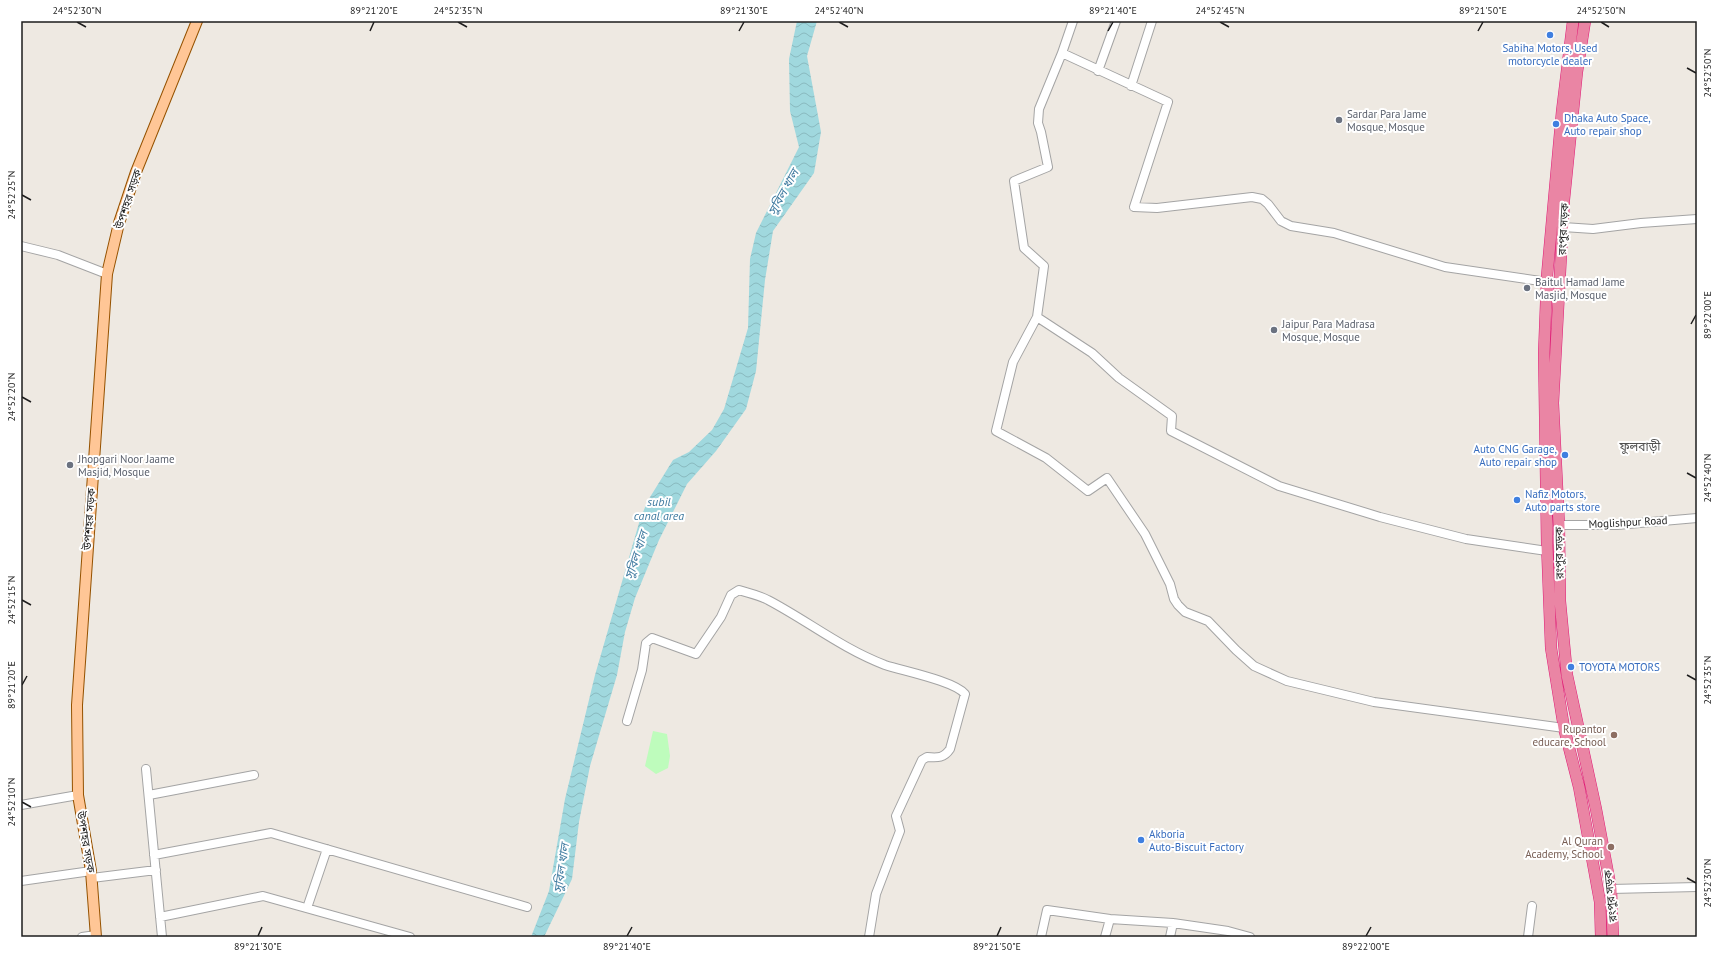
<svg xmlns="http://www.w3.org/2000/svg" width="1718" height="958" viewBox="0 0 1718 958" font-family="'PT Sans','Noto Sans Bengali',sans-serif">
	<style>
		.park { fill: #befcbc }
		.water { fill: url(#water-waves) }
		.lines { fill: none; stroke-linecap: round; stroke-linejoin: round }
		.minor-casing { stroke: #a4a4a4; stroke-width: 10 }
		.major-casing { stroke: #955200; stroke-width: 12 }
		.highway-casing { stroke: #df1c76; stroke-width: 12 }
		.minor { stroke: #fff; stroke-width: 8 }
		.major { stroke: #ffc696; stroke-width: 10 }
		.highway { stroke: #ea85a4; stroke-width: 11 }
		.ticks { fill: none; stroke: #1d1d1d; stroke-width: 1.5 }
		.shop-dot { fill: #3f7fe0; stroke: #fff; stroke-width: 1.5 }
		.worship-dot { fill: #6b7280; stroke: #fff; stroke-width: 1.5 }
		.education-dot { fill: #8d6e63; stroke: #fff; stroke-width: 1.5 }
		.labels { text-anchor: middle; dominant-baseline: central; stroke-width: 4; stroke-linejoin: round; paint-order: stroke }
		.shop-label { font-size: 11px; fill: #366cbe; stroke: #fff; text-anchor: start }
		.worship-label { font-size: 11px; fill: #5b616d; stroke: #fff; text-anchor: start }
		.street-label { font-size: 11px; fill: #1d1d1d; stroke: #fff }
		.education-label { font-size: 11px; fill: #785e54; stroke: #fff; text-anchor: end }
		.water-label { font-size: 12px; font-style: italic; fill: #407ba0; stroke: #fff }
		.neighbourhood-label { font-size: 12px; fill: #505050; stroke: #fff }
		.neatline { fill: none; stroke: #1d1d1d; stroke-width: 1.5 }
		.ticks-label { font-size: 10px; text-anchor: middle; fill: #1d1d1d }
	</style>
	<defs>
		<pattern id="water-waves" width="16" height="10" patternUnits="userSpaceOnUse"><rect width="16" height="10" fill="#a0d8de"/><path d="M0 5q4-4 8 0t8 0" fill="none" stroke="#89b9be"/></pattern>
	</defs>
	<rect width="100%" height="100%" fill="#eee9e2"/>
	<path class="park" d="M 653,731 L 667,734 L 670,756 L 668,768 L 656,774 L 645,766 Z"/>
	<path class="water" d="M 797,21 L 817,21 L 807,56 L 821,132 L 814,173 L 773,231 L 765,280 L 756,371 L 746,409 L 716,451 L 687,484 L 659,540 L 635,598 L 625,632 L 617,675 L 590,766 L 579,822 L 572,879 L 544,937 L 531,937 L 549,891 L 565,799 L 595,675 L 639,523 L 647,502 L 673,460 L 689,452 L 712,430 L 724,409 L 748,328 L 750,259 L 756,233 L 799,147 L 790,111 L 789,59 Z"/>
	<g class="lines">
		<defs>
			<path id="minor" d="M 1073,21 L 1062,53 L 1039,109 L 1038,123 L 1041,132 L 1048,167 L 1014,181 L 1024,248 L 1044,266 L 1037,317 L 1013,362 L 996,431 L 1046,458 L 1088,491 L 1107,478 L 1145,534 L 1170,584 L 1174,599 L 1178,605 L 1185,612 L 1208,621 L 1236,650 L 1254,666 L 1287,681 L 1374,702 L 1564,728
				M 1062,53 L 1168,102 L 1134,207 L 1157,208 L 1252,197 L 1262,199 L 1268,204 L 1281,221 L 1291,226 L 1334,233 L 1445,267 L 1547,282
				M 1098,71 L 1116,21
				M 1131,86 L 1152,21
				M 1563,227 L 1593,229 L 1641,223 L 1697,219
				M 21,246 L 58,255 L 107,274
				M 1037,317 L 1092,353 L 1119,378 L 1172,416 L 1171,431 L 1279,486 L 1380,517 L 1466,539 L 1547,551
				M 1559,525 L 1617,525 L 1697,518
				M 627,721 L 642,670 L 646,643 L 652,638 L 696,654 L 721,617 L 731,595 L 739,590 C 748,593 759,595 768,600 C 808,621 841,648 885,665 C 903,671 954,681 965,694 L 950,749 C 944,758 938,758 927,757 L 922,760 L 896,816 L 900,831 L 876,894 L 869,937
				M 146,769 L 162,937
				M 149,795 L 254,775
				M 21,805 L 78,795
				M 154,855 L 271,833 L 527,907
				M 92,878 L 156,870
				M 21,881 L 91,871
				M 1611,889 L 1697,887
				M 307,908 L 327,849
				M 160,917 L 263,896 L 410,937
				M 82,937 L 96,935
				M 1041,937 L 1047,910 L 1110,919 L 1173,923 L 1228,931 L 1250,937
				M 1105,937 L 1110,919
				M 1170,937 L 1173,923
				M 1528,937 L 1532,906"/>
			<path id="major" d="M 96,937 L 91,871 L 78,795 L 77,705 L 107,274 L 119,223 L 136,172 L 197,21"/>
			<path id="highway" d="M 1573,21 L 1562,111 L 1547,276 L 1544,353 L 1547,545 L 1551,648 L 1564,728 L 1579,787 L 1600,902 L 1601,937
				M 1585,21 L 1577,72 L 1564,200 L 1553,403 L 1559,525 L 1560,601 L 1567,675 L 1596,809 L 1611,889 L 1613,937"/>
		</defs>
		<use href="#minor" class="minor-casing"/>
		<use href="#major" class="major-casing"/>
		<use href="#highway" class="highway-casing"/>
		<use href="#minor" class="minor"/>
		<use href="#major" class="major"/>
		<use href="#highway" class="highway"/>
	</g>
	<path class="ticks" d="M 77,22 L 86,27M 458,22 L 467,27M 839,22 L 848,27M 1220,22 L 1229,27M 1601,22 L 1609,27M 370,31 L 374,22M 739,31 L 744,22M 1108,31 L 1113,22M 1478,31 L 1483,22M 1687,68 L 1696,73M 22,195 L 31,200M 1691,324 L 1696,315M 22,397 L 31,402M 1687,473 L 1696,478M 22,600 L 31,605M 1687,675 L 1696,680M 22,685 L 27,676M 22,802 L 31,807M 1687,878 L 1696,883M 258,936 L 262,927M 627,936 L 632,927M 997,936 L 1001,927M 1366,936 L 1371,927"/>
	<g class="shop-dot">
		<circle cx="1550" cy="35" r="4"/>
		<circle cx="1556" cy="124" r="4"/>
		<circle cx="1565" cy="455" r="4"/>
		<circle cx="1517" cy="500" r="4"/>
		<circle cx="1571" cy="667" r="4"/>
		<circle cx="1141" cy="840" r="4"/>
	</g>
	<g class="worship-dot">
		<circle cx="1339" cy="120" r="4"/>
		<circle cx="1527" cy="288" r="4"/>
		<circle cx="1274" cy="330" r="4"/>
		<circle cx="70" cy="465" r="4"/>
	</g>
	<g class="education-dot">
		<circle cx="1614" cy="735" r="4"/>
		<circle cx="1611" cy="847" r="4"/>
	</g>
	<g class="labels">
		<g class="shop-label">
			<text x="1550" y="48" text-anchor="middle">Sabiha Motors, Used<tspan x="1550" dy="13">motorcycle dealer</tspan></text>
			<text x="1564" y="118">Dhaka Auto Space,<tspan x="1564" dy="13">Auto repair shop</tspan></text>
			<text x="1557" y="449" text-anchor="end">Auto CNG Garage,<tspan x="1557" dy="13">Auto repair shop</tspan></text>
			<text x="1525" y="494">Nafiz Motors,<tspan x="1525" dy="13">Auto parts store</tspan></text>
			<text x="1579" y="667">TOYOTA MOTORS</text>
			<text x="1149" y="834">Akboria<tspan x="1149" dy="13">Auto-Biscuit Factory</tspan></text>
		</g>
		<g class="worship-label">
			<text x="1347" y="114">Sardar Para Jame<tspan x="1347" dy="13">Mosque, Mosque</tspan></text>
			<text x="1535" y="282">Baitul Hamad Jame<tspan x="1535" dy="13">Masjid, Mosque</tspan></text>
			<text x="1282" y="324">Jaipur Para Madrasa<tspan x="1282" dy="13">Mosque, Mosque</tspan></text>
			<text x="78" y="459">Jhopgari Noor Jaame<tspan x="78" dy="13">Masjid, Mosque</tspan></text>
		</g>
		<g class="street-label">
			<text transform="translate(128 199) rotate(-72)">উপশহর সড়ক</text>
			<text transform="translate(1563 229) rotate(-87)">রংপুর সড়ক</text>
			<text transform="translate(89 519) rotate(-86)">উপশহর সড়ক</text>
			<text transform="translate(1628 522) rotate(-3)">Moglishpur Road</text>
			<text transform="translate(1559 553) rotate(-91)">রংপুর সড়ক</text>
			<text transform="translate(86 842) rotate(80)">উপশহর সড়ক</text>
			<text transform="translate(1610 896) rotate(-96)">রংপুর সড়ক</text>
		</g>
		<g class="education-label">
			<text x="1606" y="729">Rupantor<tspan x="1606" dy="13">educare, School</tspan></text>
			<text x="1603" y="841">Al Quran<tspan x="1603" dy="13">Academy, School</tspan></text>
		</g>
		<g class="water-label">
			<text transform="translate(783 192) rotate(-61)">সুবিল খাল</text>
			<text x="659" y="501">subil<tspan x="659" dy="14">canal area</tspan></text>
			<text transform="translate(636 555) rotate(-72)">সুবিল খাল</text>
			<text transform="translate(561 868) rotate(-82)">সুবিল খাল</text>
		</g>
		<g class="neighbourhood-label">
			<text x="1640" y="446">ফুলবাড়ী</text>
		</g>
	</g>
	<rect width="1718" height="958" fill="none" stroke="#ffffff" stroke-width="44"/>
	<rect x="22" y="22" width="1674" height="914" class="neatline"/>
	<g class="ticks-label">
		<text x="77" y="14">24°52'30"N</text>
		<text x="374" y="14">89°21'20"E</text>
		<text x="458" y="14">24°52'35"N</text>
		<text x="744" y="14">89°21'30"E</text>
		<text x="839" y="14">24°52'40"N</text>
		<text x="1113" y="14">89°21'40"E</text>
		<text x="1220" y="14">24°52'45"N</text>
		<text x="1483" y="14">89°21'50"E</text>
		<text x="1601" y="14">24°52'50"N</text>
		<text transform="translate(1707 73) rotate(-90)" y="4">24°52'50"N</text>
		<text transform="translate(11 195) rotate(-90)" y="4">24°52'25"N</text>
		<text transform="translate(1707 315) rotate(-90)" y="4">89°22'00"E</text>
		<text transform="translate(11 397) rotate(-90)" y="4">24°52'20"N</text>
		<text transform="translate(1707 478) rotate(-90)" y="4">24°52'40"N</text>
		<text transform="translate(11 600) rotate(-90)" y="4">24°52'15"N</text>
		<text transform="translate(1707 680) rotate(-90)" y="4">24°52'35"N</text>
		<text transform="translate(11 685) rotate(-90)" y="4">89°21'20"E</text>
		<text transform="translate(11 802) rotate(-90)" y="4">24°52'10"N</text>
		<text transform="translate(1707 883) rotate(-90)" y="4">24°52'30"N</text>
		<text x="258" y="950">89°21'30"E</text>
		<text x="627" y="950">89°21'40"E</text>
		<text x="997" y="950">89°21'50"E</text>
		<text x="1366" y="950">89°22'00"E</text>
	</g>
</svg>
